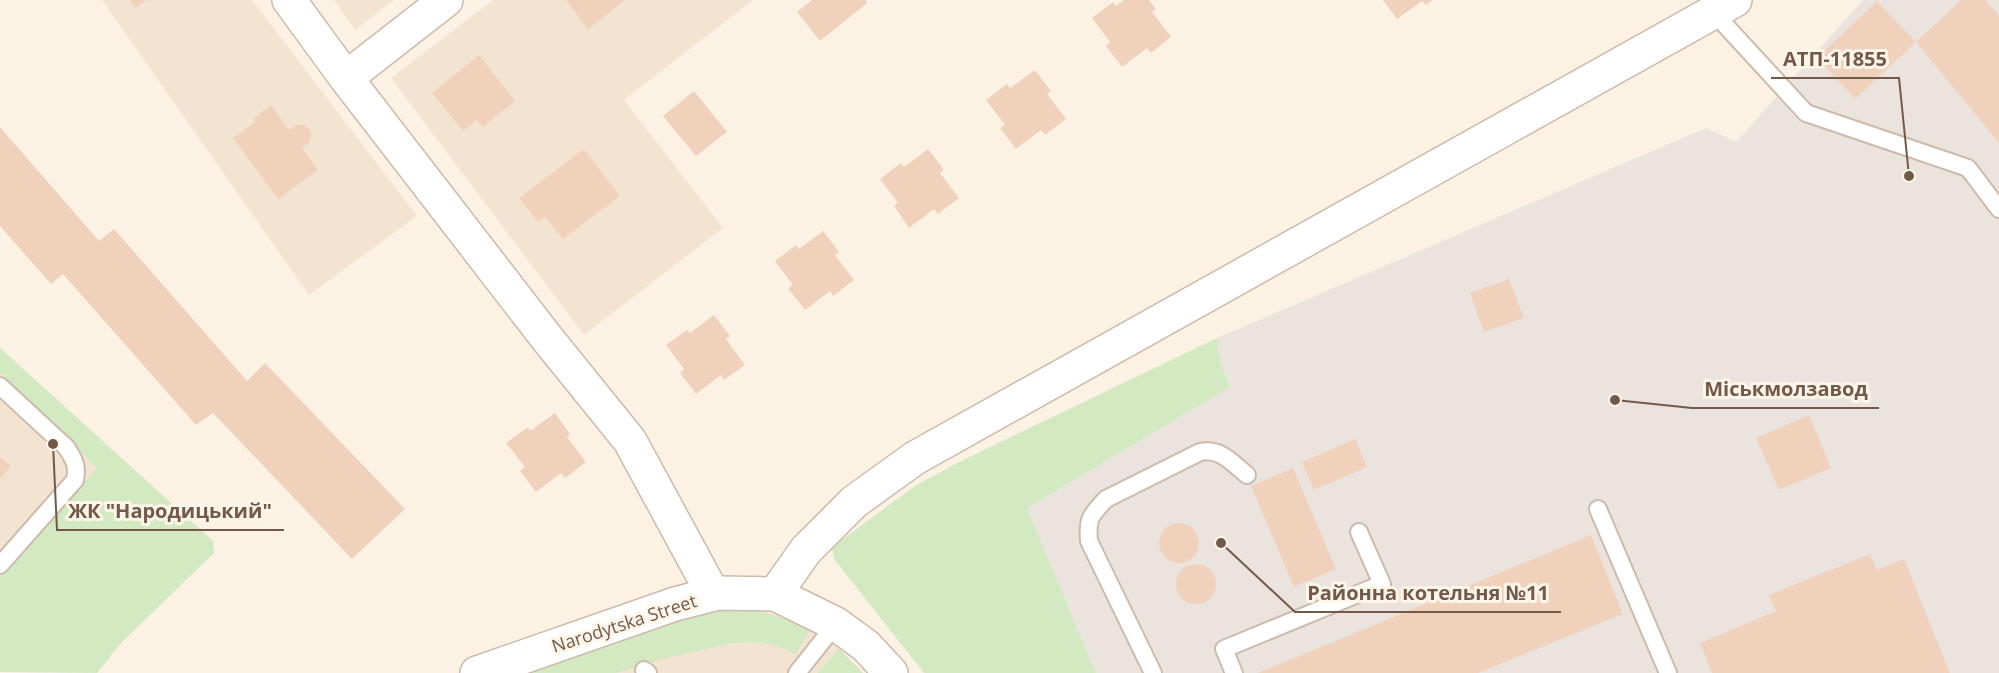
<svg xmlns="http://www.w3.org/2000/svg" width="1999" height="673" viewBox="0 0 1999 673" font-family="'Open Sans',sans-serif">
	<style>
		.residential { fill: #f3e4d2 }
		.industrial { fill: #ebe4de }
		.green { fill: #d2e9c2 }
		.building { fill: #f0d1bc }
		.lines { fill: none; stroke-linecap: round; stroke-linejoin: round }
		.service-casing { stroke: #cdbaaa; stroke-width: 20 }
		.minor-casing { stroke: #cdbaaa; stroke-width: 36 }
		.tertiary-casing { stroke: #cdbaaa; stroke-width: 36 }
		.service { stroke: #fff; stroke-width: 16 }
		.minor { stroke: #fff; stroke-width: 33 }
		.tertiary { stroke: #fff; stroke-width: 33 }
		.labels { text-anchor: middle; dominant-baseline: central; stroke-width: 6; stroke-linejoin: round; paint-order: stroke }
		.street-label { font-size: 18px; fill: #73594a; stroke: #fff6ea }
		.leader { fill: none; stroke: #73594a; stroke-width: 2 }
		.callout-dot { fill: #73594a; stroke: #fff6ea; stroke-width: 2 }
		.callout-label { font-size: 20px; text-anchor: middle; font-weight: bold; fill: #73594a; stroke: #fff6ea; stroke-width: 6; stroke-linejoin: round; paint-order: stroke }
	</style>
	<rect width="100%" height="100%" fill="#fcf2e4"/>
	<path class="residential" d="M 102,0 L 252,0 L 417,216 L 309,295 Z
		M 334,0 L 394,0 L 355,30 Z
		M 493,0 L 753,0 L 624,100 L 723,228 L 584,335 L 391,78 Z
		M 0,348 L 213,541 L 214,553 L 0,647 Z
		M 759,610 L 787,618 L 819,634 L 839,649 L 863,673 L 523,673 Z"/>
	<path class="industrial" d="M 1863,0 L 1999,0 L 1999,673 L 1096,673 L 1027,508 L 1230,387 L 1221,365 L 1217,338 L 1706,128 L 1736,142 Z"/>
	<path class="green" d="M 1217,338 L 1221,365 L 1230,387 L 1027,508 L 1096,673 L 924,673 L 834,559 L 832,549 L 836,544 L 915,486 L 963,460 Z
		M 0,348 L 213,541 L 214,553 L 122,642 L 97,673 L 0,672 L 0,577 L 97,468 L 0,373 Z
		M 737,607 C 763,611 786,618 810,630 L 796,654 L 781,647 L 760,642 L 732,643 L 663,659 L 616,673 L 523,673 C 593,648 663,619 737,607 Z
		M 839,649 L 863,673 L 817,673 Z"/>
	<path class="building" d="M 130,0 L 146,0 L 136,8 Z
		M 566,0 L 625,0 L 588,29 Z
		M 812,0 L 865,0 L 867,3 L 820,41 L 797,12 Z
		M 1124,0 L 1149,0 L 1156,9 L 1152,12 L 1171,37 L 1151,53 L 1147,48 L 1122,67 L 1106,46 L 1110,42 L 1092,18 L 1113,2 L 1116,6 Z
		M 1383,0 L 1433,0 L 1426,5 L 1422,1 L 1397,19 Z
		M 1961,0 L 1985,0 L 1999,16 L 1999,143 L 1916,42 Z
		M 1877,1 L 1916,42 L 1855,99 L 1817,58 Z
		M 479,55 L 515,101 L 483,127 L 477,120 L 463,131 L 432,93 Z
		M 1035,70 L 1051,91 L 1047,94 L 1066,119 L 1045,135 L 1041,130 L 1016,149 L 1000,128 L 1005,125 L 986,100 L 1007,84 L 1010,88 Z
		M 694,91 L 727,132 L 696,156 L 663,116 Z
		M 271,105 L 289,130 L 296,125 L 305,125 L 311,132 L 310,142 L 302,148 L 318,170 L 278,199 L 233,138 L 255,122 L 253,119 Z
		M 0,127 L 99,241 L 114,229 L 247,381 L 265,363 L 405,509 L 352,559 L 213,413 L 196,425 L 63,274 L 51,284 L 0,226 Z
		M 584,149 L 620,196 L 563,239 L 545,217 L 538,222 L 519,198 Z
		M 928,149 L 944,170 L 940,173 L 959,198 L 938,214 L 934,209 L 909,228 L 894,206 L 898,203 L 880,179 L 901,163 L 904,167 Z
		M 823,231 L 839,252 L 835,255 L 854,280 L 833,296 L 830,291 L 805,310 L 788,288 L 793,285 L 775,261 L 796,245 L 799,249 Z
		M 1509,279 L 1524,318 L 1484,332 L 1470,293 Z
		M 714,315 L 730,336 L 726,339 L 745,365 L 724,380 L 721,375 L 696,394 L 680,373 L 684,369 L 666,345 L 687,330 L 690,333 Z
		M 555,413 L 570,434 L 567,437 L 586,462 L 565,478 L 561,473 L 536,492 L 520,471 L 525,467 L 506,443 L 528,427 L 530,431 Z
		M 1809,415 L 1831,468 L 1779,490 L 1756,438 Z
		M 1355,439 L 1367,467 L 1314,490 L 1302,462 Z
		M 0,457 L 11,466 L 0,479 Z
		M 1293,468 L 1336,569 L 1294,587 L 1251,486 Z
		M1159 543a20 20 0 1 1 40 0a20 20 0 1 1-40 0Z
		M 1591,535 L 1623,614 L 1478,673 L 1258,673 Z
		M 1870,554 L 1877,570 L 1904,559 L 1950,673 L 1712,673 L 1700,643 L 1776,611 L 1769,595 Z
		M1176 584a20 20 0 1 1 40 0a20 20 0 1 1-40 0Z"/>
	<g class="lines">
		<defs>
			<path id="service" d="M 1714,13 L 1806,113 L 1968,168 L 1999,209
				M 0,386 L 66,447 C 74,459 78,466 75,480 L 0,565
				M 1598,509 L 1668,673
				M 644,670 L 648,673
				M 797,673 L 836,624
				M 1153,673 L 1089,541 C 1087,518 1091,515 1106,499 L 1200,452 C 1221,448 1231,462 1247,475
				M 1234,673 L 1224,649 L 1382,584 L 1359,532"/>
			<path id="minor" d="M 289,0 L 346,78 L 546,337 L 630,441 L 713,594
				M 346,78 L 446,0
				M 775,594 L 806,550 L 854,502 L 915,458 L 1735,0"/>
			<path id="tertiary" d="M 477,673 L 675,604 L 718,593 L 775,594 L 836,624 L 866,646 L 891,673"/>
		</defs>
		<use href="#service" class="service-casing"/>
		<use href="#minor" class="minor-casing"/>
		<use href="#tertiary" class="tertiary-casing"/>
		<use href="#service" class="service"/>
		<use href="#minor" class="minor"/>
		<use href="#tertiary" class="tertiary"/>
	</g>
	<g class="labels">
		<g class="street-label">
			<text transform="translate(624 623) rotate(-18)">Narodytska Street</text>
		</g>
	</g>
	<path class="leader" d="M1909 176L1899 78H1771M1615 400L1692 408H1879M53 444L57 530H284M1221 543L1295 612H1561"/>
	<g class="callout-dot">
		<circle cx="1909" cy="176" r="6"/>
		<circle cx="1615" cy="400" r="6"/>
		<circle cx="53" cy="444" r="6"/>
		<circle cx="1221" cy="543" r="6"/>
	</g>
	<g class="callout-label">
		<text x="1835" y="66">АТП-11855</text>
		<text x="1786" y="396">Міськмолзавод</text>
		<text x="170" y="518">ЖК "Народицький"</text>
		<text x="1428" y="600">Районна котельня №11</text>
	</g>
</svg>
